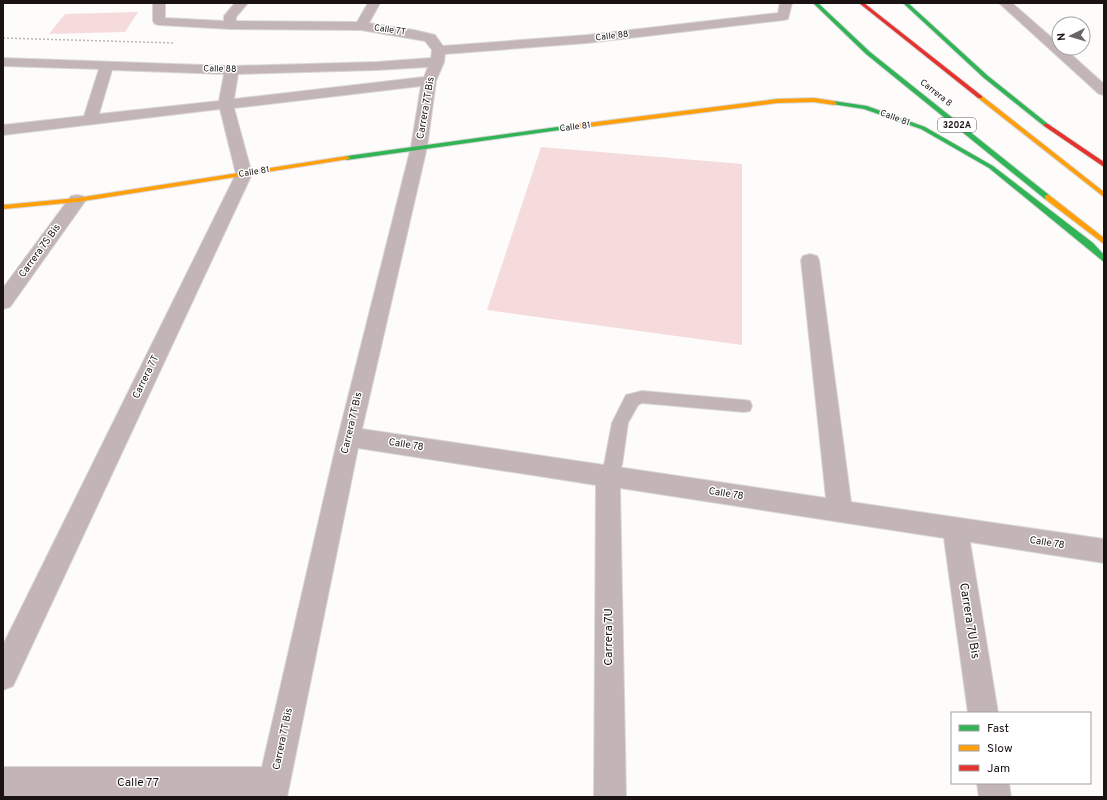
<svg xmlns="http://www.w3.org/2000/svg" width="1107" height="800" viewBox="0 0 1107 800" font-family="Overpass,sans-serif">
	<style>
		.green { fill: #f6dbdd }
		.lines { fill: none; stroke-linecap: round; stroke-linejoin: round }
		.lane-casing { stroke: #d9d7d7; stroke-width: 2 }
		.street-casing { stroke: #d9d7d7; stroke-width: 2 }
		.fast-casing { stroke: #d9d7d7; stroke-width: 2 }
		.slow-casing { stroke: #d9d7d7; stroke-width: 2 }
		.jam-casing { stroke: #d9d7d7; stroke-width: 2 }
		.path { stroke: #bdb5b5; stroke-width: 1.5; stroke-dasharray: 2 2; stroke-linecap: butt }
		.lane { fill: #c3b5b6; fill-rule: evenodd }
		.street { fill: #c3b5b6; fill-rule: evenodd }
		.fast { fill: #30b455; fill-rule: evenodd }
		.slow { fill: #ff9f0a; fill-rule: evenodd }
		.jam { fill: #e5322d; fill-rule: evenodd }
		.labels { text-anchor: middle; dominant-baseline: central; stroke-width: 3; stroke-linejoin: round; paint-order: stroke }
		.far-street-label { font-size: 9px; fill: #1a1213; stroke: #fff }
		.shield { fill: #fff; stroke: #5f595a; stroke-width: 1 }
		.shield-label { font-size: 9px; font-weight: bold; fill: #1a1213 }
		.street-label { font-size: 10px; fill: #1a1213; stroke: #fff }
		.near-street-label { font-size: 12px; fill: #1a1213; stroke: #fff }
	</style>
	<rect width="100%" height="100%" fill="#fefbfb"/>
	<path class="green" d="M 138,12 L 125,32 L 49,34 L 65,14 Z
		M 541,147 L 742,164 L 742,345 L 487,310 Z"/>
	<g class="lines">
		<defs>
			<path id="lane" d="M 642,391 L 744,400 L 750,401 L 752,406 L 750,411 L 744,412 L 642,403 L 638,405 L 628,423 L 622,465 L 614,481 L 608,484 L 602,481 L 599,476 L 604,465 L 612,423 L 626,395 Z"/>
			<path id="street" d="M 153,3 L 165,3 L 165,18 L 224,21 L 224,16 L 235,3 L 248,3 L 236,17 L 236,21 L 357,22 L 368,3 L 380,3 L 369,23 L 414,30 L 435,35 L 443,46 L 587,35 L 778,13 L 780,3 L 792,3 L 788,19 L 784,20 L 587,43 L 445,54 L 444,62 L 436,81 L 427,147 L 362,429 L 826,498 L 801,260 L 803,256 L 810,254 L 817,256 L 819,260 L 851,502 L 1104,539 L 1104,563 L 970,542 L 998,713 L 968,713 L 944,538 L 620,488 L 626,797 L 594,797 L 596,485 L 358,448 L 287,797 L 3,797 L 3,767 L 262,767 L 338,437 L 411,147 L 421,86 L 234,108 L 252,174 L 13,686 L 3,690 L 3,645 L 236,174 L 220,109 L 3,135 L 3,125 L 84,116 L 99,69 L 3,66 L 3,58 L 232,66 L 377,62 L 431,58 L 432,50 L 425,41 L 361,30 L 230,29 L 159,25 L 155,24 L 153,21 ZM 428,67 L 424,77 L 234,99 L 238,74 L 377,70 ZM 112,70 L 224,74 L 219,101 L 99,114 Z
				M 999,3 L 1012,3 L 1059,44 L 1059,48 L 1064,48 L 1104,84 L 1104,95 L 1099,94 Z
				M 77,195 L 83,196 L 86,200 L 10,307 L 3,309 L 3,288 L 71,196 Z
				M 977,783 L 1009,783 L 1011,797 L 979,797 Z"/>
			<path id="fast" d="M 813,3 L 818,3 L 870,52 L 1049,195 L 1049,199 L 1045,199 L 866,54 Z
				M 903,3 L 908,3 L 988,76 L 1048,124 L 1048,126 L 1044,126 L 984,78 Z
				M 834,101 L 867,106 L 925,127 L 993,166 L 1093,243 L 1104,255 L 1104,262 L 989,168 L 921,129 L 864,109 L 832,104 L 831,103 Z
				M 572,125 L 575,127 L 574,128 L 347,160 L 344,158 L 347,156 Z"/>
			<path id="slow" d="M 978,96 L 982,96 L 1104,192 L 1104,197 L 978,98 Z
				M 814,98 L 834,101 L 837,103 L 834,105 L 814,102 L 777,103 L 572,129 L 569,127 L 572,125 L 777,99 Z
				M 347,156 L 350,158 L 349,159 L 77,202 L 3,209 L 3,205 L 77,198 Z
				M 1045,195 L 1049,195 L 1104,238 L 1104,244 L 1045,199 Z"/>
			<path id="jam" d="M 859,3 L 864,3 L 982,96 L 982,98 L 978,98 Z
				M 1044,124 L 1048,124 L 1104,162 L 1104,167 L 1044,126 Z"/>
		</defs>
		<use href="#lane" class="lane-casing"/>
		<use href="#street" class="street-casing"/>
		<use href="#fast" class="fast-casing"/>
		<use href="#slow" class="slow-casing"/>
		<use href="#jam" class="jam-casing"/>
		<path class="path" d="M 3,38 L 174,43"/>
		<use href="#lane" class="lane"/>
		<use href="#street" class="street"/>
		<use href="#fast" class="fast"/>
		<use href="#slow" class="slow"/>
		<use href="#jam" class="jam"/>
	</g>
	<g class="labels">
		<g class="far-street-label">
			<text transform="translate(390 30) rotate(8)">Calle 7T</text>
			<text transform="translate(612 36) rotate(-7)">Calle 88</text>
			<text transform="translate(220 69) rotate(1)">Calle 88</text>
			<text transform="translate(936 93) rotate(38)">Carrera 8</text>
			<text transform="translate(895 118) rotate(20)">Calle 81</text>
			<text transform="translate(575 127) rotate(-7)">Calle 81</text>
			<text transform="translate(254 172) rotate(-9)">Calle 81</text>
		</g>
		<rect class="shield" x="938" y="118" width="38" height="14" rx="3"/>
		<g class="shield-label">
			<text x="957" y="125">3202A</text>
		</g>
		<g class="street-label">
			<text transform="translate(426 108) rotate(-80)">Carrera 7T Bis</text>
			<text transform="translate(40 251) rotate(-54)">Carrera 7S Bis</text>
			<text transform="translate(146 377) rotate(-64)">Carrera 7T</text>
			<text transform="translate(352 423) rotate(-77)">Carrera 7T Bis</text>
			<text transform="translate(406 445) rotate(9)">Calle 78</text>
			<text transform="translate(726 494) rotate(9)">Calle 78</text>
			<text transform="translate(1047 543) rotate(9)">Calle 78</text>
			<text transform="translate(283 739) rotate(-78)">Carrera 7T Bis</text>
		</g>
		<g class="near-street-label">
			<text transform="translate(969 621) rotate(81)">Carrera 7U Bis</text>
			<text transform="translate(609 637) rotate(-90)">Carrera 7U</text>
			<text x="138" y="783">Calle 77</text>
		</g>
	</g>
	<rect width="1107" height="800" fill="none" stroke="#1a1213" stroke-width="8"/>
	<rect x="951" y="712" width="140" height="72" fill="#ffffff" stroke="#a3a0a1"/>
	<rect x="959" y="725" width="20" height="6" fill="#30b455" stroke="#a3a0a1"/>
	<text x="987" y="732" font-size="12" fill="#1a1213">Fast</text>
	<rect x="959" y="745" width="20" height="6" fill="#ff9f0a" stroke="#a3a0a1"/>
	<text x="987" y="752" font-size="12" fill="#1a1213">Slow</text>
	<rect x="959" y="765" width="20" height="6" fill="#e5322d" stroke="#a3a0a1"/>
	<text x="987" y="772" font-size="12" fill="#1a1213">Jam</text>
	<g transform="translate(1071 36) rotate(265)"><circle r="19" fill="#ffffff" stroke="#a3a0a1"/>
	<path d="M0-3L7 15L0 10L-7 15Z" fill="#6a6464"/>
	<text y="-6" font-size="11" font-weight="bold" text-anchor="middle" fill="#1a1213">N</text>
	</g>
</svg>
